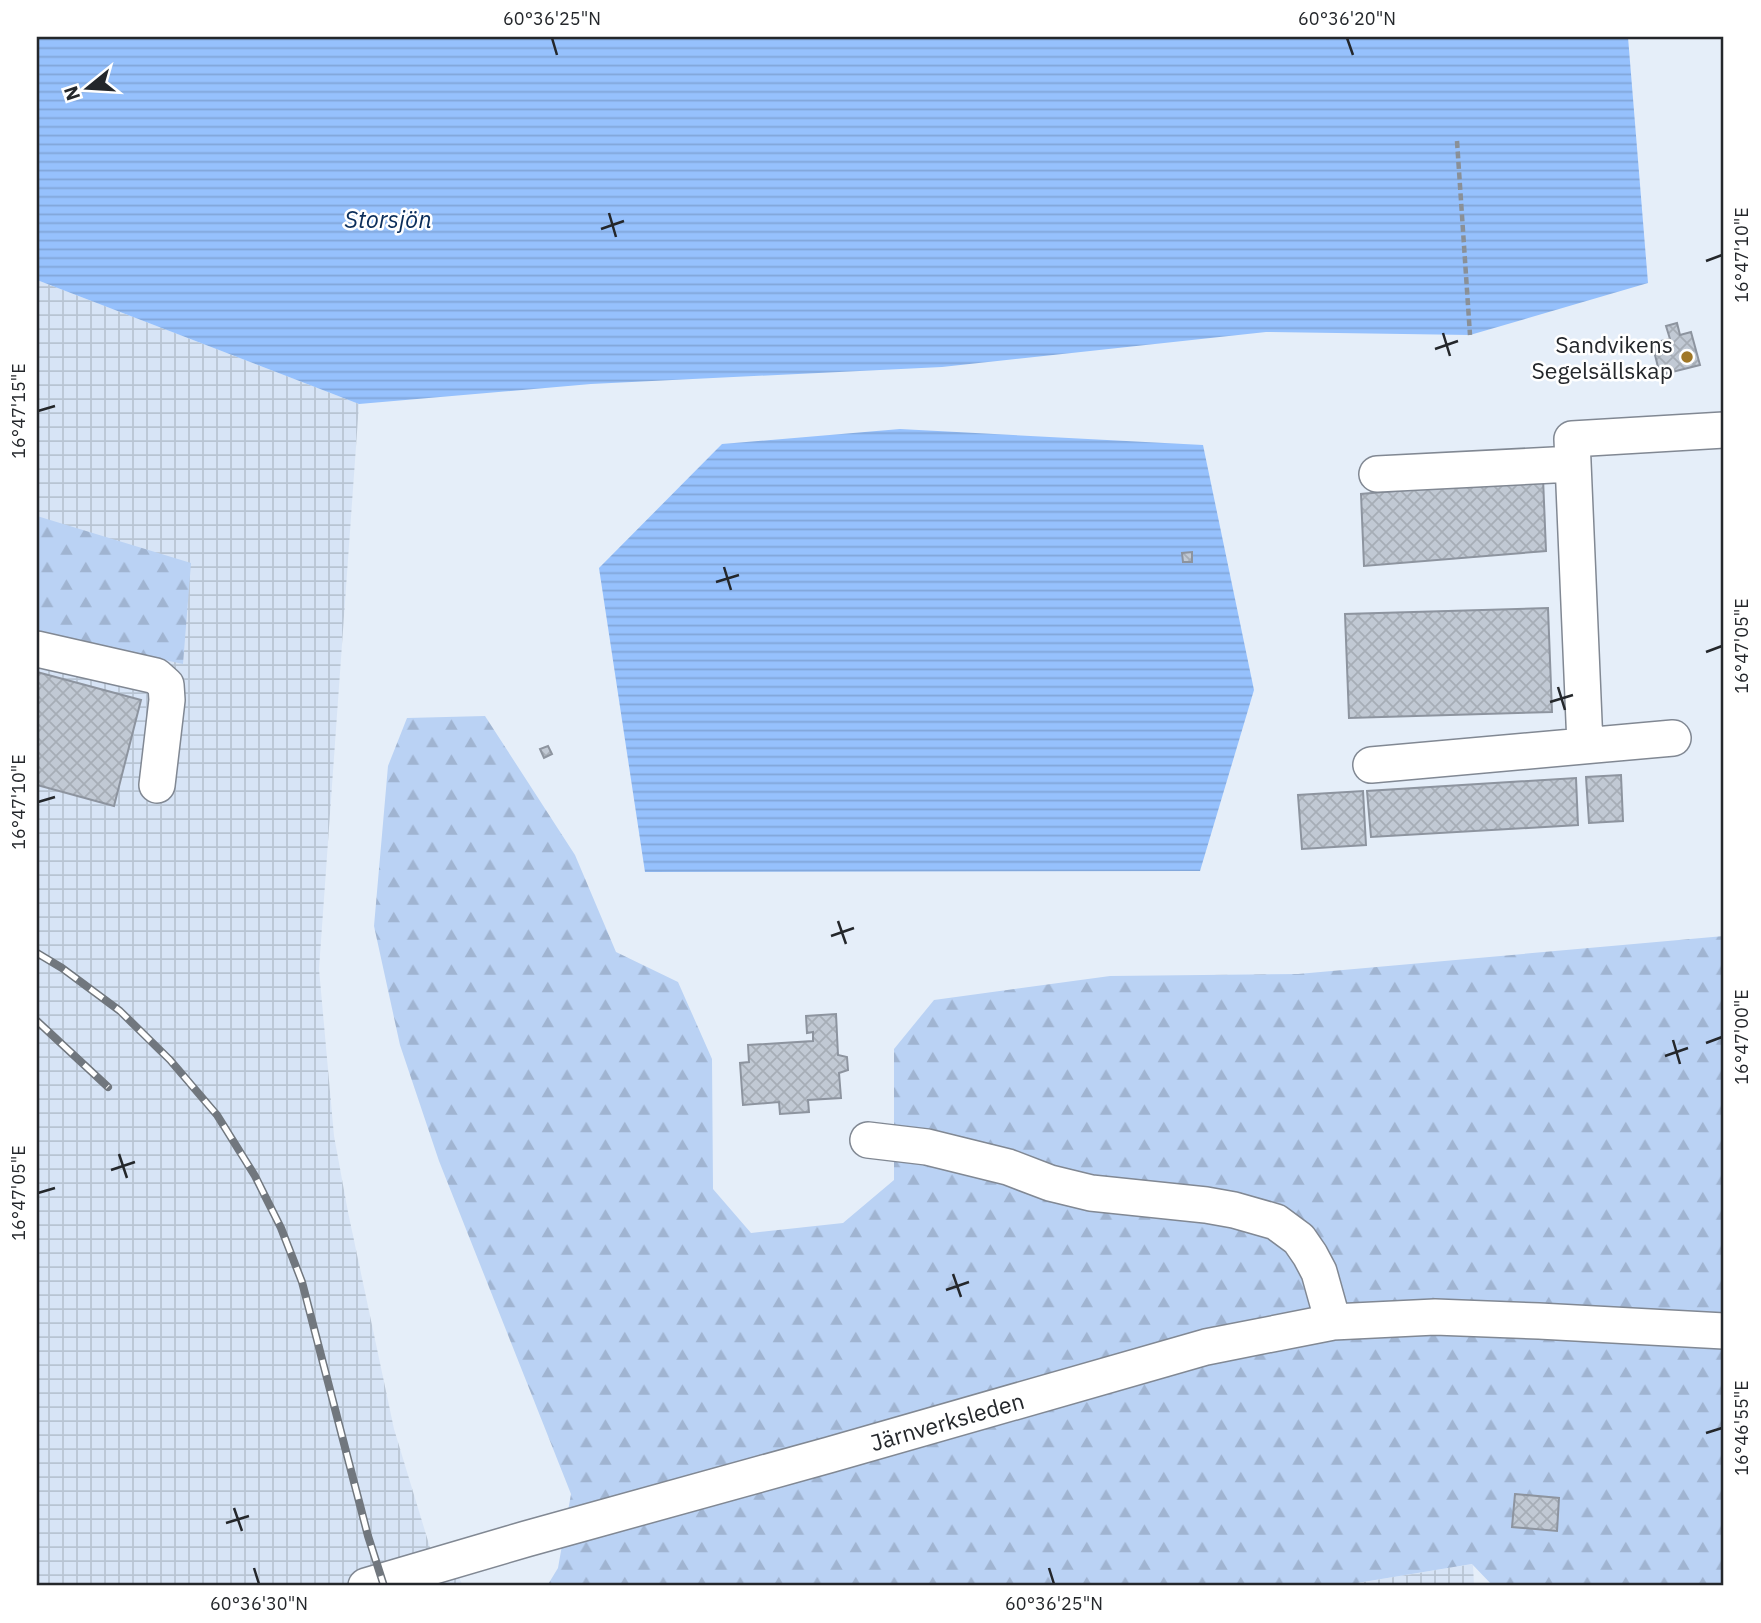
<svg xmlns="http://www.w3.org/2000/svg" width="1761" height="1623" viewBox="0 0 1761 1623" font-family="'IBM Plex Sans',sans-serif">
	<style>
		.industrial { fill: url(#industrial-grid) }
		.forest { fill: url(#forest-firs) }
		.water { fill: url(#water-rules) }
		.building { fill: url(#building-cross-hatch); stroke: #8d949f; stroke-width: 2 }
		.lines { fill: none; stroke-linecap: round; stroke-linejoin: round }
		.minor-casing { stroke: #818893; stroke-width: 38 }
		.path { stroke: #8a9097; stroke-width: 4.5; stroke-dasharray: 7 3.5; stroke-linecap: butt }
		.minor { stroke: #fff; stroke-width: 35 }
		.rail-casing { stroke: #71777e; stroke-width: 8 }
		.rail { stroke: #fff; stroke-width: 5; stroke-dasharray: 16; stroke-linecap: butt }
		.ticks { fill: none; stroke: #24272b; stroke-width: 2.5 }
		.poi-dot { fill: #a07726; stroke: #fff; stroke-width: 2.5 }
		.labels { text-anchor: middle; dominant-baseline: central; stroke-width: 5; stroke-linejoin: round; paint-order: stroke }
		.poi-label { font-size: 23px; fill: #24272b; stroke: #fff; text-anchor: end }
		.street-label { font-size: 23px; fill: #24272b; stroke: #fff }
		.water-label { font-size: 24px; font-style: italic; fill: #0b2e5b; stroke: #fff }
		.neatline { fill: none; stroke: #24272b; stroke-width: 2.5 }
		.ticks-label { font-size: 18px; text-anchor: middle; fill: #24272b }
	</style>
	<defs>
		<pattern id="industrial-grid" width="8" height="8" patternUnits="userSpaceOnUse" patternTransform="scale(1.75)"><rect width="8" height="8" fill="#d7e4f6"/><path d="M0 4h8M4 0v8" fill="none" stroke="#b8c4d3"/></pattern>
		<pattern id="forest-firs" width="22" height="20" patternUnits="userSpaceOnUse" patternTransform="scale(1.75)"><rect width="22" height="20" fill="#bad2f4"/><path d="M5 1l3.5 6h-7zM16 11l3.5 6h-7z" fill="#a0b4d1"/></pattern>
		<pattern id="water-rules" width="6" height="5" patternUnits="userSpaceOnUse" patternTransform="scale(1.75)"><rect width="6" height="5" fill="#96c1fd"/><path d="M0 2.5h6" fill="none" stroke="#81a6d9"/></pattern>
		<pattern id="building-cross-hatch" width="8" height="8" patternUnits="userSpaceOnUse" patternTransform="scale(1.75)"><rect width="8" height="8" fill="#c1c9d4"/><path d="M0 0l8 8M0 8l8-8" fill="none" stroke="#a6adb6"/></pattern>
	</defs>
	<rect width="100%" height="100%" fill="#e5eef9"/>
	<path class="industrial" d="M 37,280 L 359,404 L 319,969 L 334,1136 L 348,1212 L 394,1429 L 435,1564 L 451,1561 L 463,1586 L 37,1586 Z
		M 1473,1564 L 1474,1586 L 1339,1586 Z"/>
	<path class="forest" d="M 37,516 L 191,563 L 183,664 L 37,632 Z
		M 485,716 L 575,855 L 616,952 L 678,982 L 712,1059 L 713,1189 L 751,1233 L 843,1223 L 894,1180 L 894,1049 L 934,1000 L 1110,976 L 1298,974 L 1724,936 L 1724,1586 L 1493,1586 L 1472,1564 L 1339,1586 L 547,1586 L 558,1568 L 571,1494 L 439,1161 L 400,1045 L 374,926 L 388,766 L 407,718 Z"/>
	<path class="water" d="M 37,37 L 1628,37 L 1648,283 L 1470,335 L 1266,332 L 942,367 L 591,384 L 359,404 L 37,280 Z
		M 900,429 L 1203,445 L 1254,690 L 1200,871 L 645,872 L 599,568 L 722,444 Z"/>
	<path class="building" d="M 1677,323 L 1680,335 L 1691,332 L 1700,365 L 1660,375 L 1652,343 L 1670,339 L 1666,326 Z
		M 1543,478 L 1546,551 L 1364,566 L 1361,494 Z
		M 1192,552 L 1192,562 L 1183,562 L 1182,553 Z
		M 1548,608 L 1552,712 L 1349,718 L 1345,614 Z
		M 37,672 L 141,700 L 114,806 L 37,785 Z
		M 548,746 L 552,754 L 544,758 L 540,749 Z
		M 1621,775 L 1623,821 L 1589,823 L 1586,777 Z
		M 1576,778 L 1578,825 L 1371,837 L 1367,791 Z
		M 1363,791 L 1366,845 L 1302,849 L 1298,795 Z
		M 836,1014 L 838,1055 L 847,1057 L 848,1070 L 839,1073 L 841,1098 L 808,1100 L 809,1112 L 780,1114 L 779,1102 L 743,1105 L 740,1063 L 749,1062 L 748,1045 L 813,1041 L 813,1032 L 807,1033 L 806,1016 Z
		M 1515,1494 L 1559,1498 L 1557,1531 L 1512,1527 Z"/>
	<g class="lines">
		<defs>
			<path id="minor" d="M 1377,474 L 1573,464
				M 37,649 L 156,676 L 166,685 L 167,700 L 157,785
				M 1585,745 L 1572,439 L 1724,430
				M 1371,765 L 1673,738
				M 868,1140 L 927,1147 L 1008,1167 L 1050,1183 L 1091,1193 L 1206,1205 L 1234,1210 L 1276,1222 L 1299,1239 L 1310,1255 L 1319,1272 L 1333,1322
				M 366,1586 L 526,1539 L 829,1455 L 1206,1347 L 1333,1322 L 1435,1317 L 1539,1321 L 1724,1331"/>
		</defs>
		<use href="#minor" class="minor-casing"/>
		<path class="path" d="M 1457,141 L 1470,335"/>
		<use href="#minor" class="minor"/>
		<defs>
			<path id="rail" d="M 37,953 L 62,968 L 120,1011 L 170,1060 L 217,1115 L 255,1176 L 281,1228 L 302,1282 L 368,1536 L 384,1586
				M 37,1021 L 108,1087"/>
		</defs>
		<use href="#rail" class="rail-casing"/>
		<use href="#rail" class="rail"/>
	</g>
	<path class="ticks" d="M 552,38 L 557,55M 1347,38 L 1353,55M 609,213 L 616,237M 601,229 L 624,221M 1706,261 L 1722,255M 1443,333 L 1450,356M 1435,349 L 1458,341M 38,411 L 55,406M 724,567 L 731,590M 716,582 L 739,575M 1706,652 L 1722,646M 1558,687 L 1565,710M 1550,702 L 1573,695M 38,802 L 55,797M 838,921 L 846,944M 831,936 L 854,928M 1673,1040 L 1680,1064M 1706,1043 L 1722,1037M 1665,1056 L 1688,1048M 119,1154 L 127,1178M 111,1170 L 135,1162M 38,1193 L 55,1188M 953,1274 L 961,1297M 946,1290 L 969,1282M 1706,1433 L 1722,1428M 234,1508 L 242,1531M 226,1523 L 249,1516M 254,1568 L 259,1584M 1049,1568 L 1054,1584"/>
	<circle class="poi-dot" cx="1687" cy="357" r="7"/>
	<g class="labels">
		<g class="poi-label">
			<text x="1673" y="344">Sandvikens<tspan x="1673" dy="26">Segelsällskap</tspan></text>
		</g>
		<g class="street-label">
			<text transform="translate(947 1421) rotate(-16)">Järnverksleden</text>
		</g>
		<g class="water-label">
			<text x="388" y="219">Storsjön</text>
		</g>
	</g>
	<rect width="1761" height="1623" fill="none" stroke="#ffffff" stroke-width="77"/>
	<g transform="translate(88 88) rotate(252)" stroke="#ffffff" stroke-width="5" paint-order="stroke">
	<path d="M0-5L12 26L0 18L-12 26Z" fill="#24272b"/>
	<text y="-10" font-size="19" font-weight="bold" text-anchor="middle" fill="#24272b">N</text>
	</g>
	<rect x="38" y="38" width="1684" height="1546" class="neatline"/>
	<g class="ticks-label">
		<text x="552" y="25">60°36'25"N</text>
		<text x="1347" y="25">60°36'20"N</text>
		<text transform="translate(1742 255) rotate(-90)" y="6">16°47'10"E</text>
		<text transform="translate(19 411) rotate(-90)" y="6">16°47'15"E</text>
		<text transform="translate(1742 646) rotate(-90)" y="6">16°47'05"E</text>
		<text transform="translate(19 802) rotate(-90)" y="6">16°47'10"E</text>
		<text transform="translate(1742 1037) rotate(-90)" y="6">16°47'00"E</text>
		<text transform="translate(19 1193) rotate(-90)" y="6">16°47'05"E</text>
		<text transform="translate(1742 1428) rotate(-90)" y="6">16°46'55"E</text>
		<text x="259" y="1610">60°36'30"N</text>
		<text x="1054" y="1610">60°36'25"N</text>
	</g>
</svg>
